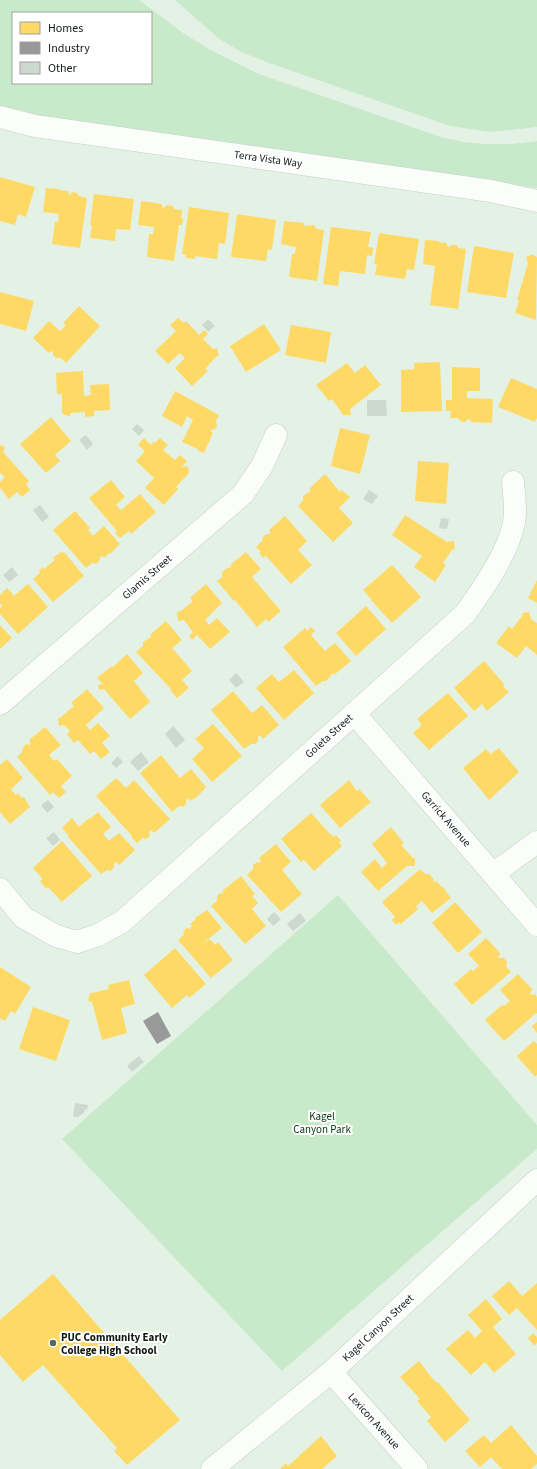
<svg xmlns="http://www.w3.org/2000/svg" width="537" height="1469" viewBox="0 0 537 1469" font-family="'Source Sans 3',sans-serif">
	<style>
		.green { fill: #c8eacb; fill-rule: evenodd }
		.homes { fill: #ffd966 }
		.industry { fill: #999 }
		.building { fill: #cdd9ce }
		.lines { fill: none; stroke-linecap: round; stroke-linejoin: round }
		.street-casing { stroke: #c4cfc5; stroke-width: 23 }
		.street { stroke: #fbfdfb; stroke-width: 22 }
		.poi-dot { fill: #5a655b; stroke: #fff; stroke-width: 1.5 }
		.labels { text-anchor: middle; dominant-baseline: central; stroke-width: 4; stroke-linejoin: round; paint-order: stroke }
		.street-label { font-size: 11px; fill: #101911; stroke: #fff }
		.park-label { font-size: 11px; fill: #043610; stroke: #fff }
		.poi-label { font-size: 11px; font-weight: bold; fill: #101911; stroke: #fff; text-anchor: start }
	</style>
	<rect width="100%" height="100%" fill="#e4f2e5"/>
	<path class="green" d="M 0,0 L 139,0 L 183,33 L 209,49 L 259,74 L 441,137 L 463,142 L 486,144 L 512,144 L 537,141 L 537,188 L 81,125 L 0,107 ZM 13,13 L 151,13 L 151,83 L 13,83 Z
		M 175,0 L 537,0 L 537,127 L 491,132 L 450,126 L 272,64 L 241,52 L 218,38 Z
		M 338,895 L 537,1125 L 537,1149 L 282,1371 L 62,1139 Z"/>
	<path class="homes" d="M 0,177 L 35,187 L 26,217 L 18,214 L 15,225 L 0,221 Z
		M 46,188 L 59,189 L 59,190 L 68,191 L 69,195 L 70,195 L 72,192 L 77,193 L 79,196 L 87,198 L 80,248 L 52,244 L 55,222 L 58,222 L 59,214 L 43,212 Z
		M 94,194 L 134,199 L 130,230 L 116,229 L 115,241 L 90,238 L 92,226 L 90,225 Z
		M 141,201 L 162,204 L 162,207 L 164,208 L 167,205 L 173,206 L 174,209 L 182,210 L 181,218 L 183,218 L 182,225 L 179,225 L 174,261 L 147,257 L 149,234 L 153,234 L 154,227 L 138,225 Z
		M 189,207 L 229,213 L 225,244 L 219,243 L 217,259 L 195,256 L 195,259 L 186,258 L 186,255 L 182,254 Z
		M 237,214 L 276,220 L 272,250 L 268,249 L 266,261 L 231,257 Z
		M 284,221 L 305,223 L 304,226 L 314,225 L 316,229 L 324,230 L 317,281 L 289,277 L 292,254 L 295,254 L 296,247 L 281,244 Z
		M 331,227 L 371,232 L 368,247 L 373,248 L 372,256 L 367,255 L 365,274 L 340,271 L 338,286 L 323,284 Z
		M 379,233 L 419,239 L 414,270 L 407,269 L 405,279 L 375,275 L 377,265 L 374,264 Z
		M 425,240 L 439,241 L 439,242 L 447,243 L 447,246 L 449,247 L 452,245 L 457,245 L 458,248 L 466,249 L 458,309 L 430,305 L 435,266 L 423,264 Z
		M 474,246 L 514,253 L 506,298 L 467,292 Z
		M 533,254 L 534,256 L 537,257 L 536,320 L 515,313 L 519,301 L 517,300 L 528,263 L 526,257 Z
		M 0,292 L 34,301 L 26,331 L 0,324 Z
		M 79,306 L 100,326 L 66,363 L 61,358 L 56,358 L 53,355 L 53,351 L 53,352 L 51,351 L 49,353 L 33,338 L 49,321 L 60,331 L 66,325 L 63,323 Z
		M 178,318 L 184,323 L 186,321 L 199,335 L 204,330 L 208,334 L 203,339 L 213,349 L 217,348 L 219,356 L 217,356 L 205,369 L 208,371 L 192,386 L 175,368 L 185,358 L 180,353 L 168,364 L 155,351 L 176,331 L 170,325 Z
		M 264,324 L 281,350 L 246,372 L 230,346 Z
		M 291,325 L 331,332 L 326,363 L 285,355 Z
		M 440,362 L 442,411 L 401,412 L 401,370 L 414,369 L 414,363 Z
		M 347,363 L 355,373 L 365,365 L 381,385 L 350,409 L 351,415 L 343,415 L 332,399 L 329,401 L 316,385 Z
		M 452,367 L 480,368 L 480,391 L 467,391 L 467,398 L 493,399 L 492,423 L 471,422 L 471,420 L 468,419 L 465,422 L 461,422 L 458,418 L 450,418 L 451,411 L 446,411 L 446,400 L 452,400 Z
		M 83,371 L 84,396 L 91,395 L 90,385 L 109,384 L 110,410 L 94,411 L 94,416 L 85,417 L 85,412 L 71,413 L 70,416 L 65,415 L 62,413 L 62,394 L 57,394 L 56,373 Z
		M 511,378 L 537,389 L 537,418 L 535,422 L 498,407 Z
		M 175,391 L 219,415 L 216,421 L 217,426 L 215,429 L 211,430 L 211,432 L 213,433 L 204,453 L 197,450 L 198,449 L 182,442 L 193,420 L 187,416 L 182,427 L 162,416 Z
		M 51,417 L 71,441 L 55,455 L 60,461 L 46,473 L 20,444 Z
		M 340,428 L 370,435 L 360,474 L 331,466 Z
		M 144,438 L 151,445 L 154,441 L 155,443 L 160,438 L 168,445 L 163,450 L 175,460 L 180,455 L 187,461 L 182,467 L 188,466 L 189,474 L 188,474 L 176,487 L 178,489 L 164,505 L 145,488 L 154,478 L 136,461 L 145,451 L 138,445 Z
		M 0,445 L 5,447 L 3,452 L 29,481 L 26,484 L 30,490 L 22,497 L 17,492 L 9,499 L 0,488 L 0,482 L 5,477 L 0,473 Z
		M 418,461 L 449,463 L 446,504 L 415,501 Z
		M 325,474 L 340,492 L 342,490 L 350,497 L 339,508 L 353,523 L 333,542 L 298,506 L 303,501 L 303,496 L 311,491 L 309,489 Z
		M 111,480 L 125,497 L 116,505 L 121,510 L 140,494 L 156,512 L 131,534 L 129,531 L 120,538 L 115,533 L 117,531 L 89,498 Z
		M 75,511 L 90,528 L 88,530 L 93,536 L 104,526 L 120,544 L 110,554 L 109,553 L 104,558 L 102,556 L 100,557 L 100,560 L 96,564 L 92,563 L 86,568 L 53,530 Z
		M 405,515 L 447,542 L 454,541 L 455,549 L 452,550 L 443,563 L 446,565 L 435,582 L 414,567 L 422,556 L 392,535 Z
		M 285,516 L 307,541 L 298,550 L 312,565 L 291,584 L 266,556 L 263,558 L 259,553 L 261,552 L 256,547 L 262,541 L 263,537 L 266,534 L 269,534 L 271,533 L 269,530 Z
		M 61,552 L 62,553 L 64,552 L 84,576 L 53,602 L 33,579 L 40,573 L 39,571 L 43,567 L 44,569 L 55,560 L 53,558 Z
		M 246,552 L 261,569 L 252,577 L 281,611 L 268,622 L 266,619 L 257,627 L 235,600 L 234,601 L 217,581 L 222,577 L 222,572 L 227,568 L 232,567 L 230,565 Z
		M 392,565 L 421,597 L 392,623 L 371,600 L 371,599 L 363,590 Z
		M 537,580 L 537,603 L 528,598 Z
		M 28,584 L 48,607 L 18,634 L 0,614 L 0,608 L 2,606 L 0,603 L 0,595 L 7,588 L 14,596 Z
		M 206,584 L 222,603 L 205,620 L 209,625 L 217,618 L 230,632 L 210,649 L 197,635 L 192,640 L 189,636 L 193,632 L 184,620 L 178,621 L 177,612 L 181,611 L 193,601 L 190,598 Z
		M 366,606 L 386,629 L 356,656 L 336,633 Z
		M 529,612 L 531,619 L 537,623 L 537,655 L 526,646 L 517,658 L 496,643 L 509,626 L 512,629 L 523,615 L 522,613 Z
		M 166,621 L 182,640 L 172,648 L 192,671 L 182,680 L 189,688 L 177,698 L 170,690 L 171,689 L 136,652 L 143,646 L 143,642 L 151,637 L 150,635 Z
		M 0,625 L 12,638 L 0,649 Z
		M 311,627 L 315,631 L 311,635 L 325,651 L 335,643 L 351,661 L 334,675 L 333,673 L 326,681 L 323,681 L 316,686 L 283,647 L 305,628 L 307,631 Z
		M 127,654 L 143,673 L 134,681 L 150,702 L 130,719 L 104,689 L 99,690 L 98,685 L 103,684 L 97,678 L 112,666 L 113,667 Z
		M 484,661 L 504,684 L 503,686 L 509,692 L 487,711 L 482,704 L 474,711 L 454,688 Z
		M 294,670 L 314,693 L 284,720 L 256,688 L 272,674 L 279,682 Z
		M 87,689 L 104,708 L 86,725 L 90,730 L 98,723 L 110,736 L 102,743 L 110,752 L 101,759 L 94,751 L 90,754 L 78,740 L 74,743 L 67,734 L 70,731 L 64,725 L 59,726 L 58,718 L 61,717 L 74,706 L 71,703 Z
		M 233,691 L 252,713 L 262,705 L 279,725 L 263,739 L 260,735 L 258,737 L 258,741 L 255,744 L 251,744 L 244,749 L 211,710 Z
		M 448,693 L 468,716 L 429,750 L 413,733 L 422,725 L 417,719 Z
		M 213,724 L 242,756 L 212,782 L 192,759 L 204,748 L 195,739 Z
		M 45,727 L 61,745 L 49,755 L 54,761 L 57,759 L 72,776 L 61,786 L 66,792 L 59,798 L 53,792 L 50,795 L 17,757 L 22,752 L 23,747 L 26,744 L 29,745 L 30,744 L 29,744 L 31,743 L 29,740 Z
		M 499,748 L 519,772 L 489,800 L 463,768 L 486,749 L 491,754 Z
		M 161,755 L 180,778 L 191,769 L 206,787 L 197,797 L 190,801 L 188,798 L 186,800 L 186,804 L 183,807 L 179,806 L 172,812 L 140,773 Z
		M 7,759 L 23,778 L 11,789 L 16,795 L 18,793 L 22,798 L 24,797 L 30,807 L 10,824 L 0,812 L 0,765 Z
		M 116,778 L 126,788 L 134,780 L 170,819 L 154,833 L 151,830 L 149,832 L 150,836 L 146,839 L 143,838 L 137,843 L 132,838 L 132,836 L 96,796 Z
		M 349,780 L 357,791 L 359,789 L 371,802 L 340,828 L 320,805 Z
		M 98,812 L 111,827 L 103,834 L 109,841 L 119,833 L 135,850 L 119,865 L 116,862 L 114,863 L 114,867 L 111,871 L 107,870 L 101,874 L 68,837 L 69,836 L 62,828 L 72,818 L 79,827 L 89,818 L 90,819 Z
		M 311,813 L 331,835 L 331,834 L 334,837 L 336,835 L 341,841 L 339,843 L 342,846 L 314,871 L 304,860 L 301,862 L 281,839 Z
		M 391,827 L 404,843 L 401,845 L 413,858 L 415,858 L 415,866 L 407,866 L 378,891 L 361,872 L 375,859 L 382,868 L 387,863 L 372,844 Z
		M 62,841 L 92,876 L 62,902 L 48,887 L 46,889 L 40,881 L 42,880 L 42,878 L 33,868 Z
		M 276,844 L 291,862 L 282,870 L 302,894 L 281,912 L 247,875 L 253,869 L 253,865 L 257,862 L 261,863 L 260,862 L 261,861 L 259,858 Z
		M 420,869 L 425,874 L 429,874 L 433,878 L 434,883 L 436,881 L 442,887 L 443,887 L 451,898 L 432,913 L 422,901 L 416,906 L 418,909 L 401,924 L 399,922 L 396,925 L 392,920 L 395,917 L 382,902 Z
		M 241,876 L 255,894 L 252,896 L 258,903 L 252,909 L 266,926 L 245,944 L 211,906 L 217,901 L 217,896 L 220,893 L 224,894 L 222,891 Z
		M 455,902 L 482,932 L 458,953 L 432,923 Z
		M 207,910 L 222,928 L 202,944 L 210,939 L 215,945 L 218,942 L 233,960 L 211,978 L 178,940 L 184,935 L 183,932 L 186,928 L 191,929 L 190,928 L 192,926 L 190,924 L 196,919 L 195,918 Z
		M 486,938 L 501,954 L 498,956 L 499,958 L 504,958 L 507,962 L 506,967 L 511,972 L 472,1005 L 454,984 L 471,969 L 473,971 L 479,966 L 468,954 Z
		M 175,948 L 206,984 L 189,998 L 187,995 L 172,1008 L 144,975 Z
		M 0,967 L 31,987 L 15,1014 L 11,1011 L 5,1021 L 0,1018 Z
		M 518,974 L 533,990 L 530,992 L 531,995 L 535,994 L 537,997 L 537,1014 L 536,1013 L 504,1041 L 485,1020 L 502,1005 L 504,1006 L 510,1001 L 500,990 Z
		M 129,980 L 135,1004 L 121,1008 L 127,1033 L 102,1040 L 92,1002 L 88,1001 L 90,993 L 92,993 L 109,989 L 108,985 Z
		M 33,1007 L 70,1020 L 56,1061 L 19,1049 Z
		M 537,1022 L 537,1033 L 532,1026 Z
		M 534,1041 L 537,1044 L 537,1075 L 535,1077 L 517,1056 Z
		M 53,1274 L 180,1420 L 127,1465 L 114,1451 L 117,1448 L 43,1365 L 23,1382 L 0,1355 L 0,1320 Z
		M 509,1281 L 522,1296 L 537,1283 L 537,1330 L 517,1308 L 509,1315 L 492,1296 Z
		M 486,1299 L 502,1319 L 493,1327 L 516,1354 L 494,1373 L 485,1362 L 471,1375 L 446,1349 L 468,1330 L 475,1338 L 482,1331 L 468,1315 Z
		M 533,1333 L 537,1337 L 537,1343 L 534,1346 L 528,1338 Z
		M 419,1361 L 432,1378 L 437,1383 L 438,1382 L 470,1420 L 445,1442 L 427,1421 L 431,1417 L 417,1401 L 420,1399 L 400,1377 Z
		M 511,1425 L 537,1456 L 537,1464 L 531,1469 L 502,1469 L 491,1457 L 480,1467 L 465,1451 L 484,1435 L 491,1443 Z
		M 321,1436 L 337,1456 L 322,1469 L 280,1469 L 286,1463 L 288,1466 Z"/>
	<path class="industry" d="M 158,1012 L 171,1036 L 157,1044 L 143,1021 Z"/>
	<path class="building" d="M 208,319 L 215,326 L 208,332 L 202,325 Z
		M 367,400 L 386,400 L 387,416 L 367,416 Z
		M 137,424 L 144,430 L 139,436 L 132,429 Z
		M 86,435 L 93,444 L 87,450 L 79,440 Z
		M 369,490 L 378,496 L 372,504 L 363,499 Z
		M 40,505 L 49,517 L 42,522 L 33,510 Z
		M 441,518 L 449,519 L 447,529 L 439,528 Z
		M 12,567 L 18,575 L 9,582 L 3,575 Z
		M 236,673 L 244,682 L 236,688 L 229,680 Z
		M 173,726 L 185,740 L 176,748 L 165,734 Z
		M 141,752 L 149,762 L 138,771 L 130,762 Z
		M 118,756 L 123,762 L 116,768 L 111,763 Z
		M 48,800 L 54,807 L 47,813 L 41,805 Z
		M 54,832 L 60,840 L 53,846 L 46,838 Z
		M 274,912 L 281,919 L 273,926 L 267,919 Z
		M 300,913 L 306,921 L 293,931 L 287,924 Z
		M 139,1056 L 144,1062 L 132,1072 L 127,1066 Z
		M 75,1103 L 88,1105 L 87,1110 L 85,1109 L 84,1113 L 78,1117 L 73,1117 Z"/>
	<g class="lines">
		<defs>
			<path id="street" d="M 0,117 L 35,126 L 491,191 L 537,201
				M 0,704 L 243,494 L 262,466 L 276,435
				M 354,713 L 537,925
				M 493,874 L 537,842
				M 0,889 L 23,917 L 56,936 L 77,942 L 98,935 L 122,922 L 465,614 C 483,589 514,545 515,513 C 515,503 514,492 513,482
				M 331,1372 L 417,1469
				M 212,1469 L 331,1372 L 537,1180"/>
		</defs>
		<use href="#street" class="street-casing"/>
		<use href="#street" class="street"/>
	</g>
	<circle class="poi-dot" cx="53" cy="1343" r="4"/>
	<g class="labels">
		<g class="street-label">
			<text transform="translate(268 159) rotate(8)">Terra Vista Way</text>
			<text transform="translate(147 577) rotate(-41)">Glamis Street</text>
			<text transform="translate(329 736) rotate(-42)">Goleta Street</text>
			<text transform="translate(446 819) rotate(49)">Garrick Avenue</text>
			<text transform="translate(378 1328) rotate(-43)">Kagel Canyon Street</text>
			<text transform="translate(374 1421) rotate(48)">Lexicon Avenue</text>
		</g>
		<g class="park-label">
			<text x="322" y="1116">Kagel<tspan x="322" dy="13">Canyon Park</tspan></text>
		</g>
		<g class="poi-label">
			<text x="61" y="1337">PUC Community Early<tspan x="61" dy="13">College High School</tspan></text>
		</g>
	</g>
	<rect x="12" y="12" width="140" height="72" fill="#ffffff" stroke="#9fa3a0"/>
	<rect x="20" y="22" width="20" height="12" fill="#ffd966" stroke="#9fa3a0"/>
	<text x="48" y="32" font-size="12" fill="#101911">Homes</text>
	<rect x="20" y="42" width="20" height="12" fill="#999999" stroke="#9fa3a0"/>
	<text x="48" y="52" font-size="12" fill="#101911">Industry</text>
	<rect x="20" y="62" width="20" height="12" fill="#cdd9ce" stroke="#9fa3a0"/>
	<text x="48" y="72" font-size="12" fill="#101911">Other</text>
</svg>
